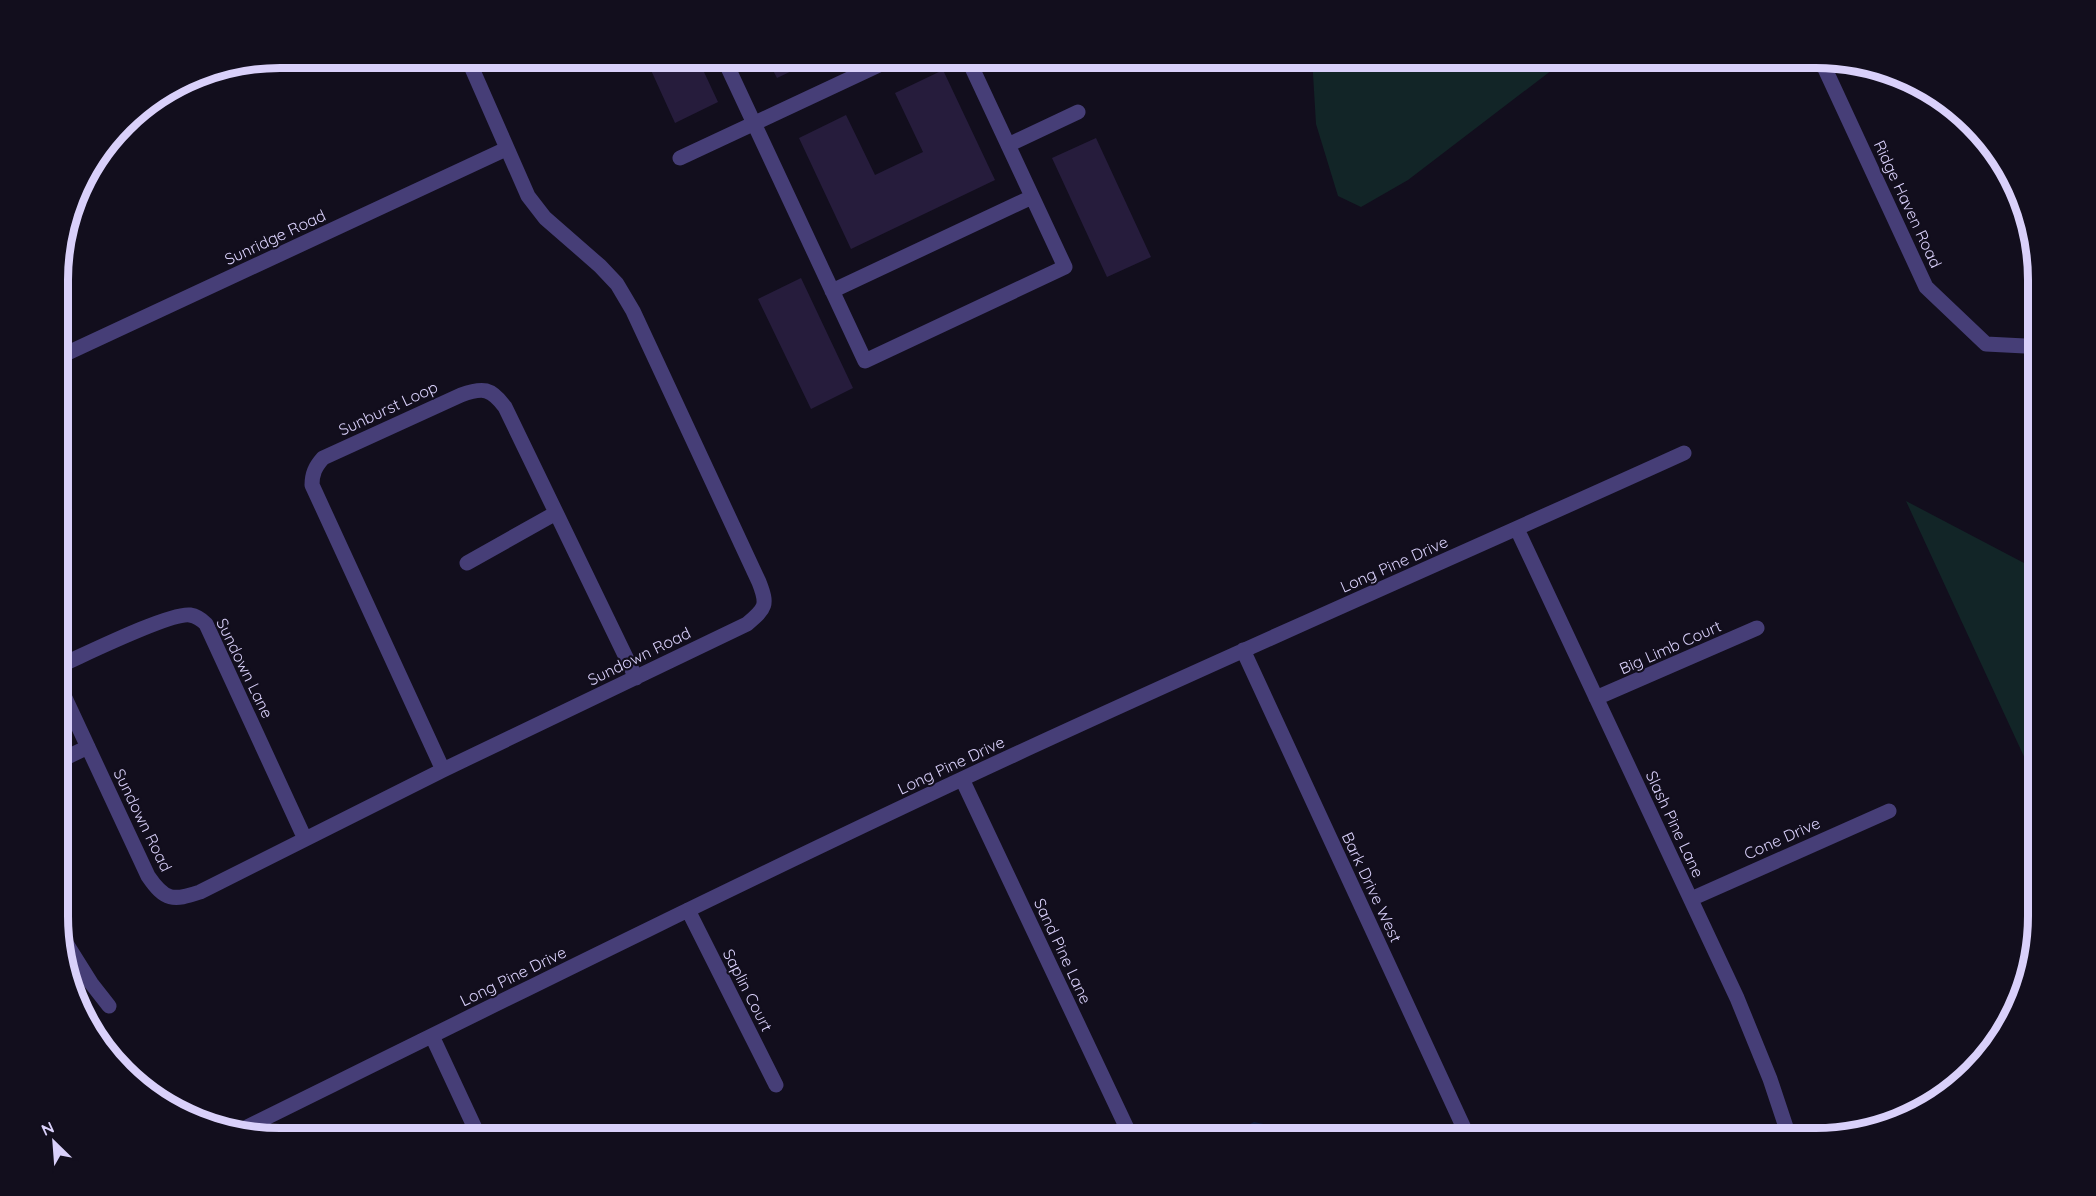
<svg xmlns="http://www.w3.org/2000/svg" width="2096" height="1196" viewBox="0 0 2096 1196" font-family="Quicksand,sans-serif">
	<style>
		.green { fill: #122527 }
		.water { fill: #101c3b }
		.building { fill: #261c3c }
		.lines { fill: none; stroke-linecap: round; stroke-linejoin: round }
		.minor { stroke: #463e77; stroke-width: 15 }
		.labels { text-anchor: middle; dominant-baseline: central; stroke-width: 4.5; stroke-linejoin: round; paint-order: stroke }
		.street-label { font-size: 16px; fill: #d9d0fa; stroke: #120e1d }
		.rim { fill: none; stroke: #d9d0fa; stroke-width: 8 }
	</style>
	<rect width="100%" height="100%" fill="#120e1d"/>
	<path class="green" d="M 1312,57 L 1569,57 L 1408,180 L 1361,207 L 1338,196 L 1316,124 Z
		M 1906,501 L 2039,571 L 2039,789 Z"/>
	<path class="water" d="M 1254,1122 L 1273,1126 L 1286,1139 L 1229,1139 L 1240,1129 Z"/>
	<path class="building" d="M 645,57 L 697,57 L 718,102 L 675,123 Z
		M 766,57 L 821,57 L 777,78 Z
		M 943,70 L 995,180 L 851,249 L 799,138 L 846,115 L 875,175 L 923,152 L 895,93 Z
		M 1096,138 L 1151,257 L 1107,277 L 1052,158 Z
		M 801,278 L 853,388 L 811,409 L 758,299 Z"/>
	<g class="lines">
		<path class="minor" d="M 723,57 L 865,361 L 1065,267 L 967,57
			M 1820,58 L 1926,287 L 1986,344 L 2025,346
			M 1008,145 L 1078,112
			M 680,158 L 896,57
			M 832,291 L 1032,197
			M 59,357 L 506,149
			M 1517,529 L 1737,998 L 1770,1079 L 1790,1139
			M 467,563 L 556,513
			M 1243,650 L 1469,1139
			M 59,666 C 82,656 170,612 190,615 C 196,616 202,620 206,624 L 305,839
			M 59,685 L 148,876 C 165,901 173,901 200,892 L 443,770 L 747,624 C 766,608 768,605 759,582 L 633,311 L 617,284 L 600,266 L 545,218 L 528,196 L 467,57
			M 1596,698 L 1757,628
			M 59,761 L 88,747
			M 443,770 L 312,485 C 312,474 315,467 323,458 L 461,395 C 483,387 491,388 505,407 L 636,678
			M 962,779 L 1132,1139
			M 1691,899 L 1889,811
			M 688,910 L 776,1085
			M 59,932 L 91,983 L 109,1006
			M 432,1036 L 480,1139
			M 243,1129 C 482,1011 721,892 962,779 C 1201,667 1444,562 1684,453"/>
	</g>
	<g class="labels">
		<g class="street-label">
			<text transform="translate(1908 204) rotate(65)">Ridge Haven Road</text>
			<text transform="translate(275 237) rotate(-25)">Sunridge Road</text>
			<text transform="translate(388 408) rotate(-25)">Sunburst Loop</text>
			<text transform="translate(1394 564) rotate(-24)">Long Pine Drive</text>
			<text transform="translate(1670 647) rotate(-24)">Big Limb Court</text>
			<text transform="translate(639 656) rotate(-26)">Sundown Road</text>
			<text transform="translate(245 668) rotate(64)">Sundown Lane</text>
			<text transform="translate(951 765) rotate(-25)">Long Pine Drive</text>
			<text transform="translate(143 820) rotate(64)">Sundown Road</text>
			<text transform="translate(1675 824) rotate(65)">Slash Pine Lane</text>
			<text transform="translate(1782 838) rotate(-24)">Cone Drive</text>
			<text transform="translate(1372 887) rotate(65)">Bark Drive West</text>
			<text transform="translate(1063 951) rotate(65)">Sand Pine Lane</text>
			<text transform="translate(513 976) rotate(-26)">Long Pine Drive</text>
			<text transform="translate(748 990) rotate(63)">Saplin Court</text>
		</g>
	</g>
	<path d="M0 0H2096V1196H0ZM280 68H1816A212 212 0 0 1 2028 280V916A212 212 0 0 1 1816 1128H280A212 212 0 0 1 68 916V280A212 212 0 0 1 280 68Z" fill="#120e1d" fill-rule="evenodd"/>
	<path class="rim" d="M280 68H1816A212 212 0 0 1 2028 280V916A212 212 0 0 1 1816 1128H280A212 212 0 0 1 68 916V280A212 212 0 0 1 280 68Z"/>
	<g transform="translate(54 1142) rotate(335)" stroke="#120e1d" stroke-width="4.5" paint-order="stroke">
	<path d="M0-4.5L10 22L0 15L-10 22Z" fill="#d9d0fa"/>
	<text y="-9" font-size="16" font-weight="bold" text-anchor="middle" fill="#d9d0fa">N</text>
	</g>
</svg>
